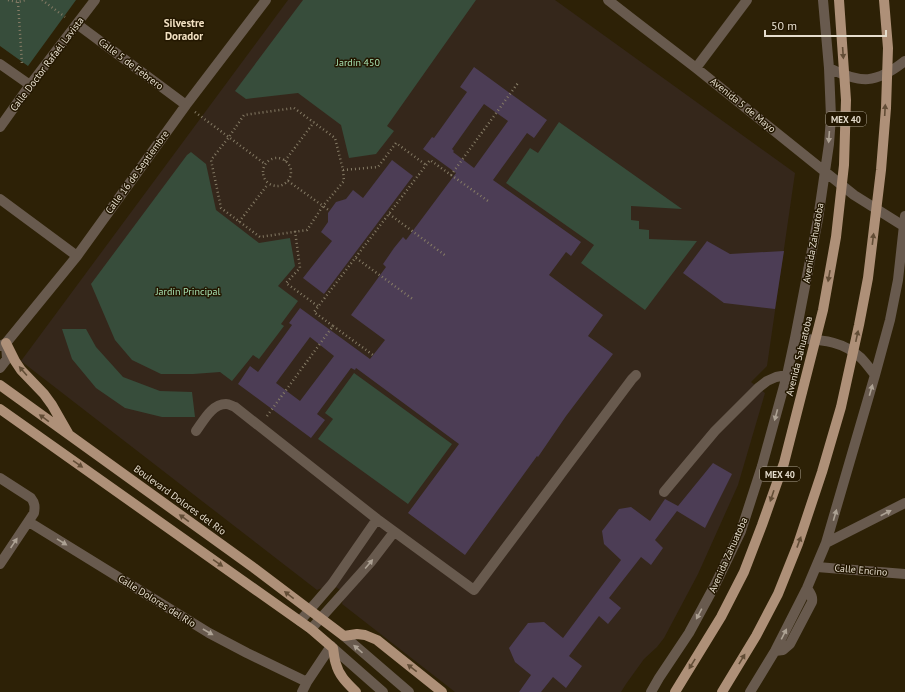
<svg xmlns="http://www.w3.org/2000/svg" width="905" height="692" viewBox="0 0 905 692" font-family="'PT Sans',sans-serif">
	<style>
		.commercial { fill: #35271b }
		.green { fill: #374d3b }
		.building { fill: #4c3d55; fill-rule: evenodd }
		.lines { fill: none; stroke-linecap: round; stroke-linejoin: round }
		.path { stroke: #867c66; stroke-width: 2.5; stroke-dasharray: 1 3; stroke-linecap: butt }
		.minor { stroke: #685a4e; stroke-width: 10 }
		.major { stroke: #ae9078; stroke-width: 10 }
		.major-bridge { stroke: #ae9078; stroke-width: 10 }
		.oneway { fill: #624d36 }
		.oneway2 { fill: #ada294 }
		.labels { text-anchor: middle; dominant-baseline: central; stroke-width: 3; stroke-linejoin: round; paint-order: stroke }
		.shield { fill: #231700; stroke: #aba290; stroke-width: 1 }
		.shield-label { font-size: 9px; font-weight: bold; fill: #e5ddcd }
		.park-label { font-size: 10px; fill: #a8e2b2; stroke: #231700 }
		.street-label { font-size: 10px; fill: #e5ddcd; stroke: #231700 }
		.neighbourhood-label { font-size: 11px; font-weight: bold; fill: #f3e2c3; stroke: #231700 }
	</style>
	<rect width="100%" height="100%" fill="#2d2106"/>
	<path class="commercial" d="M 288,0 L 555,0 L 795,173 L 767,366 L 751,382 L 765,393 L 738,485 L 698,574 L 664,638 L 657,647 L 644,659 L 626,684 L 621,692 L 455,692 L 342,604 L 344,593 L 332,584 L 317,590 L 21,361 Z"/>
	<path class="green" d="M 0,0 L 76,0 L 28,66 L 0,46 Z
		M 303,0 L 476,0 L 387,126 L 394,131 L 376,154 L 349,158 L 341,125 L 298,93 L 246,99 L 235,91 Z
		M 559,122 L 682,209 L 631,206 L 631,220 L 639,221 L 639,229 L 649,230 L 649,239 L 697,241 L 645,310 L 581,263 L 594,245 L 506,183 L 530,148 L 538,153 Z
		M 191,152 L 206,164 L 216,210 L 259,243 L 290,238 L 295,266 L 278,286 L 298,301 L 281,324 L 284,326 L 259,359 L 253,355 L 232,381 L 220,372 L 193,374 L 161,374 L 132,360 L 115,340 L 91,284 L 187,155 Z
		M 62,329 L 86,329 L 96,347 L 123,377 L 160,391 L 192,392 L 195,417 L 162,417 L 125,408 L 96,388 L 72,359 Z
		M 354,373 L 452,444 L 408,504 L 318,439 L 333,419 L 325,413 Z"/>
	<path class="building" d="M 474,67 L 547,120 L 534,138 L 527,133 L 493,180 L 581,242 L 571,256 L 566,252 L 549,275 L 603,315 L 588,336 L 613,354 L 566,416 L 538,457 L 537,456 L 465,555 L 408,513 L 459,444 L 356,368 L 355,370 L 351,368 L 317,414 L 325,420 L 311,438 L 238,384 L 250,366 L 258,372 L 292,325 L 289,323 L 300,308 L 370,359 L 385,340 L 351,315 L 386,267 L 383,264 L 394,248 L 403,237 L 406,240 L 456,173 L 423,149 L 432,137 L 434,138 L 467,92 L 460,87 ZM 484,104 L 508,121 L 474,168 L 453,152 L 454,151 L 452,149 ZM 310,337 L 334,356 L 300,401 L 276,383 Z
		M 392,160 L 413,176 L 324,294 L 303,278 L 332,241 L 321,232 L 328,222 L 328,213 L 336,202 L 346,199 L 353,190 L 363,198 Z
		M 707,241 L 730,254 L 784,251 L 775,309 L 724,303 L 683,273 Z
		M 713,463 L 732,474 L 705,528 L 677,511 L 655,540 L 663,548 L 651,565 L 641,557 L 609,598 L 621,608 L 608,624 L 599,616 L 569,656 L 582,666 L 566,688 L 553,677 L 541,692 L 519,692 L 531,675 L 515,662 L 509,648 L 528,623 L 544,622 L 563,638 L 621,560 L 604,544 L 602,531 L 619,509 L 631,507 L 650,521 L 665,499 L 678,506 Z"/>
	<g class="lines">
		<path class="path" d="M 8,0 L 18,2 L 26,0
			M 42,0 L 65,17
			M 18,2 L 22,64
			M 294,108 L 335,138 L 343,170 L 344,181 L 323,206 L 307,230 L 260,237 L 221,208 L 211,160 L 229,137 L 244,115 Z
			M 195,112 L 265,164
			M263 172a14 14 0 1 1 28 0a14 14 0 1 1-28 0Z
			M 285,161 L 314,122
			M 343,170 L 378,167 L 396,143 L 426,165
			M 451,175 L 488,201
			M 288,181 L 330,211
			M 389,214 L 446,256
			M 239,222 L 268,184
			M 295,231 L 300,268 L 286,283 L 319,307
			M 356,258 L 414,300
			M 333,326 L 373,355
			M 267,416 L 333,326 L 314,312 L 430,160 L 451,175 L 518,83"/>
		<path class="minor" d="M 608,0 L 631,18 L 696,68 L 854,195 L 905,227
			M 77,24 L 186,105
			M 0,64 L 30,85
			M 696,68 L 747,0
			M 829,68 C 861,84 876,84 905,61
			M 0,127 L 30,85 L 95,0
			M 0,199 L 77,256
			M 795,338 C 820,340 842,340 861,358 C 866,363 871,370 875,375
			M 0,346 L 6,343 L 77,256 L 186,105 L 266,0
			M 0,368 L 7,359 L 6,343
			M 196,431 C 204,420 212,404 226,404 C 229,404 232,406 235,407 L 377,519 L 474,590 L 632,379 L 636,375
			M 0,478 L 31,498 C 35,503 35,507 34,513 L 0,564
			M 664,492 L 715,431 L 758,388 L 767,381 L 776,377 L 787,375
			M 29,522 L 209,633 L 247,653 L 307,682
			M 826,543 L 905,503
			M 817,567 L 905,574
			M 300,621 L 332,584 L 377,519
			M 311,629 L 371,562 L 394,532
			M 344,636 L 409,692
			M 333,648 L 383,692
			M 775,651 L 783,650 L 790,644 L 812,602 C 813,596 810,593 807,588
			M 302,692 L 307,682 L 331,646
			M 651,692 L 659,678 L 689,633 L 715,585 L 741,531 L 762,466 L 787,375 L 795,338 L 818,219 L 829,144 L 831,117 L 829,68 L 823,0
			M 750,692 L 775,651 L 807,588 L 826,543 L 875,375 L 890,320 L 898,280 L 905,216"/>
		<path class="major" d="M 6,343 L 15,361 L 21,370 L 44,394 L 52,405 L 68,433
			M 0,385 L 254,568 L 344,636 L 357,634 L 365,635 L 377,640 L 442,692
			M 0,409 L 311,629 L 333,648 C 334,653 334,659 336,664 C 339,676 348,684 356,692"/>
		<path class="major-bridge" d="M 675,692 L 721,617 L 744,572 L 762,525 L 784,463 L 823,310 L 836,237 L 844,165 L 846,100 L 839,0
			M 722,692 L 756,636 L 778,594 L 798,544 L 822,472 L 841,407 L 859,325 L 868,278 L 881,170 L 886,108 L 888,48 L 884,0"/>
	</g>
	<defs><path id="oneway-solid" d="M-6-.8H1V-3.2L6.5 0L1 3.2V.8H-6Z"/></defs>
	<g class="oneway">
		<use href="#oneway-solid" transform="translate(843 53) rotate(86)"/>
		<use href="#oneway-solid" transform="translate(885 110) rotate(-87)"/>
		<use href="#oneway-solid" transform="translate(873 239) rotate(-83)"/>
		<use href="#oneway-solid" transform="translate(829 276) rotate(100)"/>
		<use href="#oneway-solid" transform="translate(857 336) rotate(-78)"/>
		<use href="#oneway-solid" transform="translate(23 371) rotate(-131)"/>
		<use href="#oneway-solid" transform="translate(44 418) rotate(-144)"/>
		<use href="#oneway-solid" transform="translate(78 464) rotate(35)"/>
		<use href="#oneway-solid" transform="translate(772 496) rotate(109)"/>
		<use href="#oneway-solid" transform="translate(184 518) rotate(-144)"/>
		<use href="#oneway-solid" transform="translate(799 542) rotate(-70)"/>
		<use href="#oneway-solid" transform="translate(218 563) rotate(35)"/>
		<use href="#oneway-solid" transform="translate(289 595) rotate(-142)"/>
		<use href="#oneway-solid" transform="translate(742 659) rotate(-59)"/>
		<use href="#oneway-solid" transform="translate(692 664) rotate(122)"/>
		<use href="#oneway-solid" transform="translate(412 668) rotate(-142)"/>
	</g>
	<g class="oneway2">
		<use href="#oneway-solid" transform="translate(829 137) rotate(94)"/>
		<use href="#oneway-solid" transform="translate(871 390) rotate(-74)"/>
		<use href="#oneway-solid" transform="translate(776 415) rotate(105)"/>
		<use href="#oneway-solid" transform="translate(886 513) rotate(-27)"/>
		<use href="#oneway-solid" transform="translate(835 515) rotate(-74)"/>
		<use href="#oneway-solid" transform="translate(62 542) rotate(32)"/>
		<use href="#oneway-solid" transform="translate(14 543) rotate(-56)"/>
		<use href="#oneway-solid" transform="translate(369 564) rotate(-50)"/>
		<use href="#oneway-solid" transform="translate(699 614) rotate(118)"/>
		<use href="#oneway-solid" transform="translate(208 632) rotate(30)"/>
		<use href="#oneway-solid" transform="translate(784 634) rotate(-63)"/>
		<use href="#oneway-solid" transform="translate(358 649) rotate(-139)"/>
	</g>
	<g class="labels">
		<g class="shield">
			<rect x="826" y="112" width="40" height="14" rx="3"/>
			<rect x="760" y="467" width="40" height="14" rx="3"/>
		</g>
		<g class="shield-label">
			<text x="846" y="119">MEX 40</text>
			<text x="780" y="474">MEX 40</text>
		</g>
		<g class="park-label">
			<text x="358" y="62">Jardín 450</text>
			<text x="188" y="291">Jardín Principal</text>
		</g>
		<g class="street-label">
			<text transform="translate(47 64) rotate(-53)">Calle Doctor Rafaél Lavista</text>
			<text transform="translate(131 64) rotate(37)">Calle 5 de Febrero</text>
			<text transform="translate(743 105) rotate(39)">Avenida 5 de Mayo</text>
			<text transform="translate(137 172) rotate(-54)">Calle 16 de Septiembre</text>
			<text transform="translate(813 243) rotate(-80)">Avenida Zahuatoba</text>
			<text transform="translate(799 356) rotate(-76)">Avenida Sahuatoba</text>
			<text transform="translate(180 500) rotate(36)">Boulevard Dolores del Río</text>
			<text transform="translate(728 555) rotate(-66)">Avenida Zahuatoba</text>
			<text transform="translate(861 570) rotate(5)">Calle Encino</text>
			<text transform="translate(157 601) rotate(32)">Calle Dolores del Río</text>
		</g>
		<g class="neighbourhood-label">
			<text x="184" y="23">Silvestre<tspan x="184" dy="13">Dorador</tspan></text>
		</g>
	</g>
	<path d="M765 30v6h121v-6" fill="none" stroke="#e5ddcd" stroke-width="2"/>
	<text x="771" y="30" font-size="12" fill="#e5ddcd" stroke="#231700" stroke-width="3" paint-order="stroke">50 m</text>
</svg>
